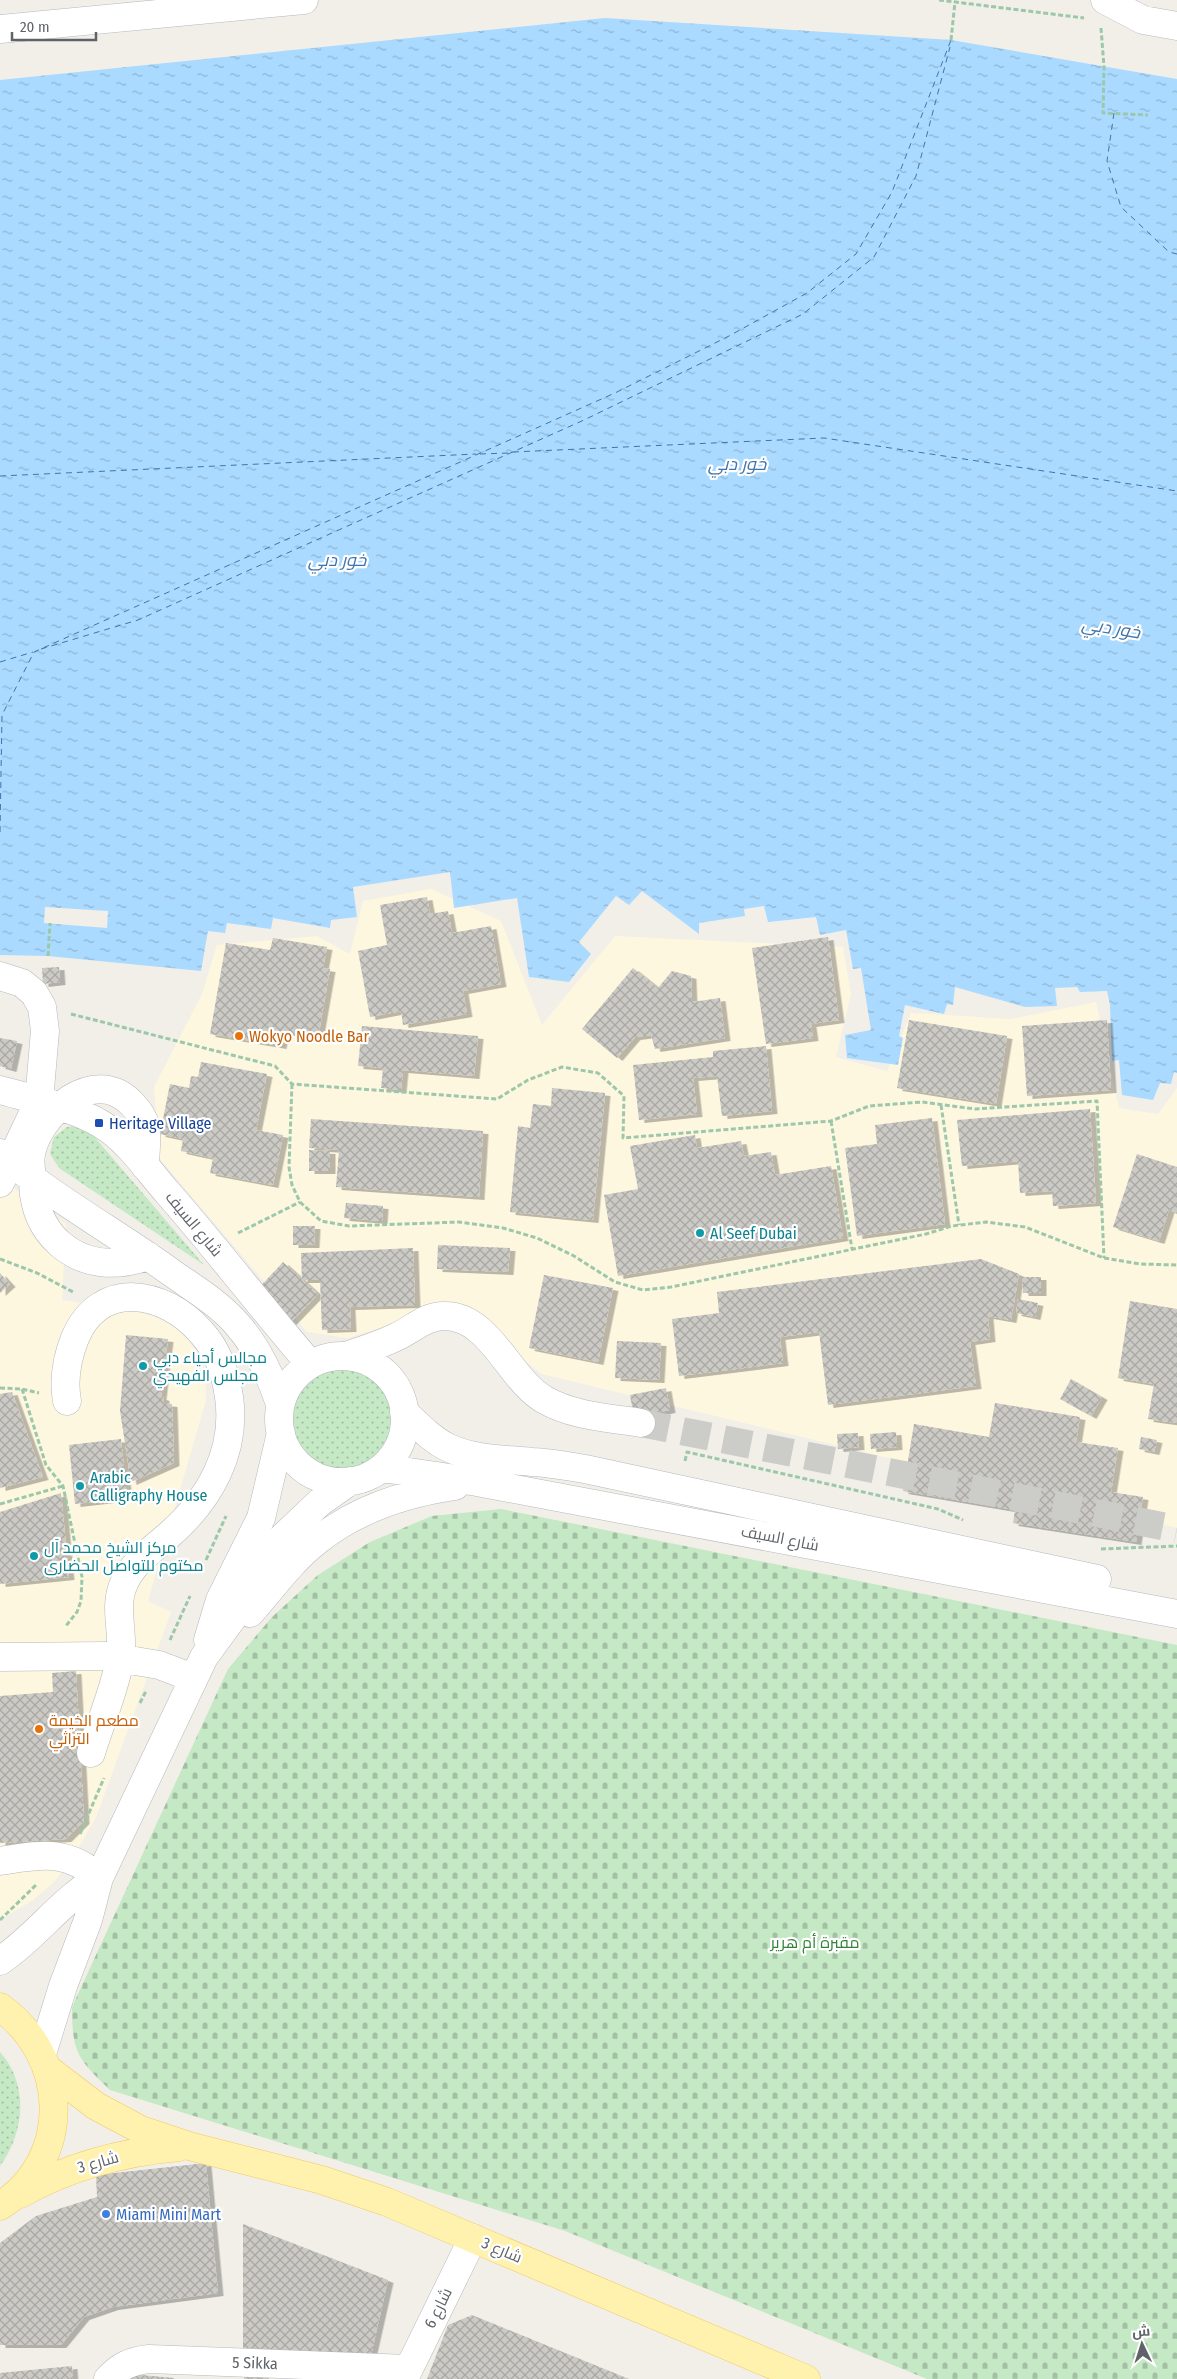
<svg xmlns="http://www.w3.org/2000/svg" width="1177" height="2379" viewBox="0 0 1177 2379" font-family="'Fira Sans Condensed',Cairo,sans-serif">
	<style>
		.commercial { fill: #fef7e0 }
		.grass { fill: url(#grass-dots) }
		.cemetery { fill: url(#cemetery-stones) }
		.water { fill: url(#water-ripples) }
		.pier { fill: #f1efe8 }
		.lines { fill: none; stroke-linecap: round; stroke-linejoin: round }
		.ferry { stroke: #4174aa; stroke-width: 1; stroke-dasharray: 6 5; stroke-linecap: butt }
		.building { fill: url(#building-cross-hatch); filter: url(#shadow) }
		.minor-tunnel { stroke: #ccccc8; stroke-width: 28; stroke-dasharray: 28 14; stroke-linecap: butt }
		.minor-casing { stroke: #b5b8bc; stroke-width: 29 }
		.major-casing { stroke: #f2c960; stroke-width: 29 }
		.path { stroke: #9cc7a9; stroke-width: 3; stroke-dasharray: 5 2.5; stroke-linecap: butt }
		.minor { stroke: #fff; stroke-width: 28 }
		.major { stroke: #fff2af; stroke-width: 28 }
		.food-dot { fill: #e8710a; stroke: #fff; stroke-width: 2 }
		.transit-dot { fill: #1a4fb4; stroke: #fff; stroke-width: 2 }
		.culture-dot { fill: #0f9aa8; stroke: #fff; stroke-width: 2 }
		.shop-dot { fill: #3f7fe0; stroke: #fff; stroke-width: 2 }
		.labels { text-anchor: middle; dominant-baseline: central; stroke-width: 4.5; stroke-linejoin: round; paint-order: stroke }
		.food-label { font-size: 16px; fill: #c56008; stroke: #fff; text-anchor: start }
		.transit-label { font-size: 16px; fill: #164399; stroke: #fff; text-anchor: start }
		.street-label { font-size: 16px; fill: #5f6368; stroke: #fff }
		.culture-label { font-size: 16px; fill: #0d838f; stroke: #fff; text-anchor: start }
		.park-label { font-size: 16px; fill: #348238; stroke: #fff }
		.shop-label { font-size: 16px; fill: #366cbe; stroke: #fff; text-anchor: start }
		.water-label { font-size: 18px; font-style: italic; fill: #4174aa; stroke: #fff }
	</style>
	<defs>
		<pattern id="grass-dots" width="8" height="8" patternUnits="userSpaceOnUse" patternTransform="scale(1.25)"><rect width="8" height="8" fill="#c5e8c5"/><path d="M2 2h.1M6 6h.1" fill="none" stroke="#a3c0a4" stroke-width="1.8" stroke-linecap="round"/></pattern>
		<pattern id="cemetery-stones" width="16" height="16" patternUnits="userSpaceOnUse" patternTransform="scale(1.25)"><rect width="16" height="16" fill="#c5e8c5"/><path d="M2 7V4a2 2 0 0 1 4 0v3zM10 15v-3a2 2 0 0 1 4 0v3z" fill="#a3c0a4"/></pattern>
		<pattern id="water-ripples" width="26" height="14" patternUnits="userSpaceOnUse" patternTransform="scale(1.25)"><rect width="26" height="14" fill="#aadaff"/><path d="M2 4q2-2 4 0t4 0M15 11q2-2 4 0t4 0" fill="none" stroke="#8eb4d2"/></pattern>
		<pattern id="building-cross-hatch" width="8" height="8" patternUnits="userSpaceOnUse" patternTransform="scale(1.25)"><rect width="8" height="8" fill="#cccac5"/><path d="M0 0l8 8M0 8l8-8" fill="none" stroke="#a9a8a4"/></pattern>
		<filter id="shadow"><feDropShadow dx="5.5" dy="3" stdDeviation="0" flood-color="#0004"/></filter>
	</defs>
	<rect width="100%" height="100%" fill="#f1efe8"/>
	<path class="commercial" d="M 431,889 L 501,921 L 542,1025 L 615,936 L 843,947 L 851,994 L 836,1057 L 887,1071 L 911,1013 L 1011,1019 L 1096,1002 L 1119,1108 L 1158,1114 L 1177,1088 L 1177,1528 L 542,1374 L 452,1306 L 347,1338 L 307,1332 L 160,1159 L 154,1087 L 202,994 L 217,945 L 317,936 L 350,954 L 363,901 Z
		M 0,1179 L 66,1224 L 62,1300 L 137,1312 L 157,1317 L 175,1327 L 190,1342 L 200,1359 L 206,1379 L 206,1400 L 148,1601 L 171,1612 L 96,1817 L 70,1863 L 53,1883 L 33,1900 L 0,1920 Z"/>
	<path class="grass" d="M 76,1126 L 92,1134 L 204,1265 L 59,1168 L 50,1154 L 54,1137 L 67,1127 Z
		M289 1418a53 53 0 1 1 106 0a53 53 0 1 1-106 0Z
		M 0,2052 C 29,2084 25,2132 0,2166 Z"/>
	<path class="cemetery" d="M 501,1509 L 1177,1645 L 1177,2379 L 927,2379 L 565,2231 L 110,2090 C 78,2059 72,2053 72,2007 L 228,1669 L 272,1617 L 318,1575 L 370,1542 L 432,1516 Z"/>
	<path class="water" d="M 605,18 L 951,40 L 1177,79 L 1177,1073 L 1174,1072 L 1171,1084 L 1160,1083 L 1153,1100 L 1122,1095 L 1119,1060 L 1112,1061 L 1110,1005 L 1107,991 L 1080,992 L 1077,987 L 1055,988 L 1057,1006 L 1025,1007 L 955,987 L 953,1005 L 947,1004 L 944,1014 L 905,1005 L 899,1036 L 903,1038 L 898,1065 L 847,1058 L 845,1035 L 871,1030 L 861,968 L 853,969 L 846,930 L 820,935 L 816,917 L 768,922 L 764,906 L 744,909 L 745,916 L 699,923 L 699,934 L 642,891 L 629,905 L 616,896 L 579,942 L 591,954 L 569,982 L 529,977 L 517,898 L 454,908 L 450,872 L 353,887 L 357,917 L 331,920 L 330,928 L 273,918 L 271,929 L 227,923 L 225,933 L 208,931 L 201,971 L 48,956 L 0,955 L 0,80 Z"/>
	<path class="pier" d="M 45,907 L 108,911 L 107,928 L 44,923 Z"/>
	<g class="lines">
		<path class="ferry" d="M 1114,113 L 1107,161 L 1121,207 L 1169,252 L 1177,254
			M 513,452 L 824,438 L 1177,491
			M 480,454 L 509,453
			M 0,476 L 476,454
			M 41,649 L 138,620 L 584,420 L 803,314 L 874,257 L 916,176 L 950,47
			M 0,662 L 33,652
			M 0,832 L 2,715 L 34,652 L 615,393 L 729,336 L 807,293 L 856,254 L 892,192 L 951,40"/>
	</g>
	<path class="building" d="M 427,897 L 430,914 L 448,911 L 452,933 L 491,926 L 501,984 L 463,991 L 467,1014 L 403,1025 L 401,1011 L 370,1017 L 358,951 L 387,945 L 380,905 Z
		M 828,937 L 839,1020 L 811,1024 L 813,1038 L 766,1044 L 752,948 Z
		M 273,938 L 327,947 L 323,968 L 330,969 L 318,1038 L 284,1032 L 281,1046 L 210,1034 L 226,943 L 270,950 Z
		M 59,967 L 60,982 L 43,984 L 42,968 Z
		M 633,968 L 658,988 L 672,971 L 691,976 L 692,1002 L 720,998 L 725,1038 L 655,1049 L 651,1035 L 635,1037 L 617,1058 L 582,1029 Z
		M 909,1020 L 1007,1036 L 996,1104 L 897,1088 Z
		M 1107,1020 L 1111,1090 L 1027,1096 L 1022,1026 Z
		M 362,1026 L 478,1036 L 474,1076 L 403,1070 L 401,1090 L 381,1088 L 383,1068 L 358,1066 Z
		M 0,1038 L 17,1041 L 11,1069 L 0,1066 Z
		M 766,1046 L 772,1111 L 722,1116 L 717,1076 L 693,1078 L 697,1114 L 639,1120 L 633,1065 L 713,1057 L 713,1051 Z
		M 201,1062 L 267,1074 L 256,1130 L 283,1135 L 273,1185 L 210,1173 L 213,1158 L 181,1151 L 183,1139 L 160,1134 L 170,1084 L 189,1088 L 191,1076 L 198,1077 Z
		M 552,1088 L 605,1093 L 593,1220 L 510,1212 L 518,1126 L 530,1128 L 533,1104 L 551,1106 Z
		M 1090,1109 L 1096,1203 L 1053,1206 L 1052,1191 L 1020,1193 L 1018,1161 L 962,1166 L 957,1120 Z
		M 932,1118 L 945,1224 L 857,1236 L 845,1148 L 877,1144 L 875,1125 Z
		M 311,1119 L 483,1131 L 479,1197 L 336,1187 L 339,1150 L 309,1148 Z
		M 695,1135 L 697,1148 L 741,1141 L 744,1156 L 771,1152 L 775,1175 L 831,1166 L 843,1238 L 618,1276 L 604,1195 L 638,1189 L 630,1146 Z
		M 309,1150 L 330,1151 L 330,1171 L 309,1171 Z
		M 1137,1154 L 1177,1167 L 1177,1213 L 1169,1210 L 1159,1241 L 1113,1227 Z
		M 346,1203 L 383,1206 L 382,1221 L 344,1218 Z
		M 293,1226 L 315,1226 L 314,1245 L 293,1245 Z
		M 438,1245 L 510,1248 L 508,1272 L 437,1269 Z
		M 413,1248 L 415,1305 L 350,1307 L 351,1329 L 322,1330 L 320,1280 L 302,1280 L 301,1253 Z
		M 981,1259 L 1019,1274 L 1011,1320 L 988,1316 L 990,1339 L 970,1342 L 976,1386 L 828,1405 L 819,1332 L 780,1337 L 783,1363 L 679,1376 L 672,1319 L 719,1313 L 717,1292 Z
		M 283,1262 L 318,1294 L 291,1322 L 256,1291 Z
		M 0,1273 L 10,1284 L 0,1293 Z
		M 544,1275 L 613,1288 L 598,1362 L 529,1348 Z
		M 1022,1277 L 1041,1277 L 1041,1293 L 1023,1293 Z
		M 1018,1299 L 1038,1303 L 1035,1317 L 1016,1313 Z
		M 1130,1301 L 1177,1309 L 1177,1423 L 1148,1419 L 1154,1384 L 1118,1378 Z
		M 126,1335 L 168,1339 L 161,1397 L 164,1398 L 164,1403 L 172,1404 L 174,1463 L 131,1482 L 120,1411 Z
		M 617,1341 L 661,1343 L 659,1380 L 615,1378 Z
		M 1071,1379 L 1102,1397 L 1091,1416 L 1060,1399 Z
		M 666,1388 L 670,1410 L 634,1417 L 630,1395 Z
		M 12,1392 L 43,1477 L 0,1488 L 0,1394 Z
		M 995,1403 L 1080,1417 L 1076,1442 L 1118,1448 L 1111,1492 L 1143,1497 L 1136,1542 L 1013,1523 L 1015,1510 L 903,1491 L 914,1424 L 989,1437 Z
		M 896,1432 L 897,1447 L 871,1449 L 870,1434 Z
		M 858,1433 L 859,1447 L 838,1449 L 837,1434 Z
		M 1141,1437 L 1157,1440 L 1154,1452 L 1139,1449 Z
		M 121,1439 L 127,1498 L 75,1504 L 69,1445 Z
		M 61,1493 L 69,1577 L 0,1584 L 0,1512 Z
		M 76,1671 L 84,1821 L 66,1839 L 0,1843 L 0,1696 L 53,1692 L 52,1673 Z
		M 206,2163 L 218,2293 L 113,2307 L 84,2317 L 61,2345 L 0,2345 L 0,2243 L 36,2216 L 97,2197 L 96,2175 Z
		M 243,2224 L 388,2280 L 369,2364 L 243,2354 Z
		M 472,2315 L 629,2379 L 427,2379 L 448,2325 Z
		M 72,2366 L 73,2379 L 0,2379 L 0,2373 Z
		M 120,2373 L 174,2378 L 174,2379 L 120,2379 Z
		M 245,2375 L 269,2378 L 268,2379 L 244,2379 Z"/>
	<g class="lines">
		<path class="minor-tunnel" d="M 641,1423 L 1177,1529"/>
		<defs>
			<path id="minor" d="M 1105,0 L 1143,20 L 1177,26
				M 0,29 L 304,0
				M 0,976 L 22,983 L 34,993 L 42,1007 L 45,1031 L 39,1101 L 0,1183
				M 0,1090 C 31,1099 74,1107 101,1124 C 128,1140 146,1168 167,1192 C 216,1248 261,1307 310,1364
				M 0,1153 C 53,1198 115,1232 172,1273 C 193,1288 217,1302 235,1322 C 257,1346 270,1374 280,1404
				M 145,1166 C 145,1153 148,1138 145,1125 C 143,1116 137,1109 131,1103 C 94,1065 38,1114 31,1154 C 29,1165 32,1173 33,1184 C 34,1207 42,1228 60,1244 C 86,1266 117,1267 148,1256
				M 346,1356 C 363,1350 380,1345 396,1337 C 412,1330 425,1316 444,1316 C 490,1315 509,1380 545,1400 C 573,1416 610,1418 641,1423
				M279 1419a63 63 0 1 1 126 0a63 63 0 1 1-126 0Z
				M 67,1401 C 63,1379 67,1358 75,1338 C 100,1279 164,1290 201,1332 C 217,1349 226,1374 229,1397 C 237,1452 209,1500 169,1535 C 153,1549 134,1562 125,1581 C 112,1607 125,1632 120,1659 C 115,1689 100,1723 91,1753
				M 404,1412 C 418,1425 432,1440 449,1448 C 476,1460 504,1459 532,1462 C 550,1463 568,1466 585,1469 L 1097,1579
				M 382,1468 L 477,1482 L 1177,1614
				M 250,1613 C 272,1588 292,1560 318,1540 C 357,1509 407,1493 455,1486
				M 208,1640 L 220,1600 L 261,1518 L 281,1433
				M 0,1657 L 106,1656 L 159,1665 L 193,1678
				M 0,1861 C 40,1855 67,1848 99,1878
				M 0,1961 C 36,1937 61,1900 99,1878
				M 42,2054 L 63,1986 L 88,1920 L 99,1878 L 204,1657 L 234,1616 L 282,1538 L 320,1502 L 350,1481
				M 108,2379 C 120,2366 131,2361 149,2359 L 408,2369
				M 404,2379 L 473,2238"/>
			<path id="major" d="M 0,2007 C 69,2056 74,2159 0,2206
				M 49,2070 L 96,2106 L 141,2130 L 189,2146 L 322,2180 L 387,2202 L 806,2379
				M 20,2194 C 69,2166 123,2152 179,2147"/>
		</defs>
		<use href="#minor" class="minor-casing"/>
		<use href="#major" class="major-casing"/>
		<path class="path" d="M 939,0 L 1084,18
			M 1101,28 L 1104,67 L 1103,113 L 1148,115
			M 951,40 L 955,2
			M 48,956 L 50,923
			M 71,1014 L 275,1066 L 292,1084 L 497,1099 L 528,1080 L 562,1067 L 598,1073 L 624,1096 L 623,1138 L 831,1121 L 869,1106 L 922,1102 L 975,1109 L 1097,1101 L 1104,1258
			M 292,1084 L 289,1167 L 292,1185 L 300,1202 L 321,1221 L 349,1226 L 459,1222 L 503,1228 L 537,1238 L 574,1256 L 615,1282 L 643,1290 L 671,1287 L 926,1234 L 952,1226 L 986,1222 L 1025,1227 L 1104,1258 L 1140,1264 L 1177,1265
			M 941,1105 L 959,1225
			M 831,1121 L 852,1249
			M 238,1233 L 300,1202
			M 0,1259 L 37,1273 L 75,1293
			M 0,1388 L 22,1389 L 39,1393
			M 22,1389 L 46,1465 L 63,1486 L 82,1577 L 81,1601 L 77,1612 L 65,1627
			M 685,1461 L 687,1452 L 938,1509 L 963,1520
			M 0,1504 L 63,1486
			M 1101,1549 L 1177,1546
			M 206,1560 L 226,1516
			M 170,1640 L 190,1596
			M 140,1703 L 146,1691
			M 80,1834 L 104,1778
			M 0,1920 L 37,1884"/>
		<use href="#minor" class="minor"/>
		<use href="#major" class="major"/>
	</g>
	<g class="food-dot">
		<circle cx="239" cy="1036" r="5"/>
		<circle cx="39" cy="1729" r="5"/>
	</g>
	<rect class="transit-dot" x="94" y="1118" width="10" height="10" rx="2.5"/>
	<g class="culture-dot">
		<circle cx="700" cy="1233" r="5"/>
		<circle cx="143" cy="1366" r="5"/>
		<circle cx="80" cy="1486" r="5"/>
		<circle cx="34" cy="1556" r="5"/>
	</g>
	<circle class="shop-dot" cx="106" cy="2214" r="5"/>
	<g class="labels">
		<g class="food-label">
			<text x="249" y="1036">Wokyo Noodle Bar</text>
			<text x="49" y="1720">مطعم الخيمة<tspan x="49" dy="18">التراثي</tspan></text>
		</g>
		<g class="transit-label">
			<text x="109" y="1123">Heritage Village</text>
		</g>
		<g class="street-label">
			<text transform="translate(194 1224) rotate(50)">شارع السيف</text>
			<text transform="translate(780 1538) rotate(11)">شارع السيف</text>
			<text transform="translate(98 2162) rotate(-16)">شارع 3</text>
			<text transform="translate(502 2250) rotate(23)">شارع 3</text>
			<text transform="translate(438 2308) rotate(-64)">شارع 6</text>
			<text transform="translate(255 2363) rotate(2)">5 Sikka</text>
		</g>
		<g class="culture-label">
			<text x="710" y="1233">Al Seef Dubai</text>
			<text x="153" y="1357">مجالس أحياء دبي<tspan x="153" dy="18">مجلس الفهيدي</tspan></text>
			<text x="90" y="1477">Arabic<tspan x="90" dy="18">Calligraphy House</tspan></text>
			<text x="44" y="1547">مركز الشيخ محمد آل<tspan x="44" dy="18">مكتوم للتواصل الحضارى</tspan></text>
		</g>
		<g class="park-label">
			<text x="815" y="1942">مقبرة أم هرير</text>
		</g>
		<g class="shop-label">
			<text x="116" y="2214">Miami Mini Mart</text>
		</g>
		<g class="water-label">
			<text x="737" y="464">خور دبي</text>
			<text x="337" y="560">خور دبي</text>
			<text transform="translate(1111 628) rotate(9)">خور دبي</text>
		</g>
	</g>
	<g transform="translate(1142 2344) rotate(356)" stroke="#ffffff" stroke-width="4" paint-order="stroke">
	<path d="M0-4L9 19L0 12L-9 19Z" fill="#5f6368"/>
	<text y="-8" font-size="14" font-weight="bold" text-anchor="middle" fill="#5f6368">ش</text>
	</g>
	<path d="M12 32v8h84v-8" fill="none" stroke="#5f6368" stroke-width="2.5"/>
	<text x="20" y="32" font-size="15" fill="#5f6368" stroke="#ffffff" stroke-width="4" paint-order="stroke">20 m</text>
</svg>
